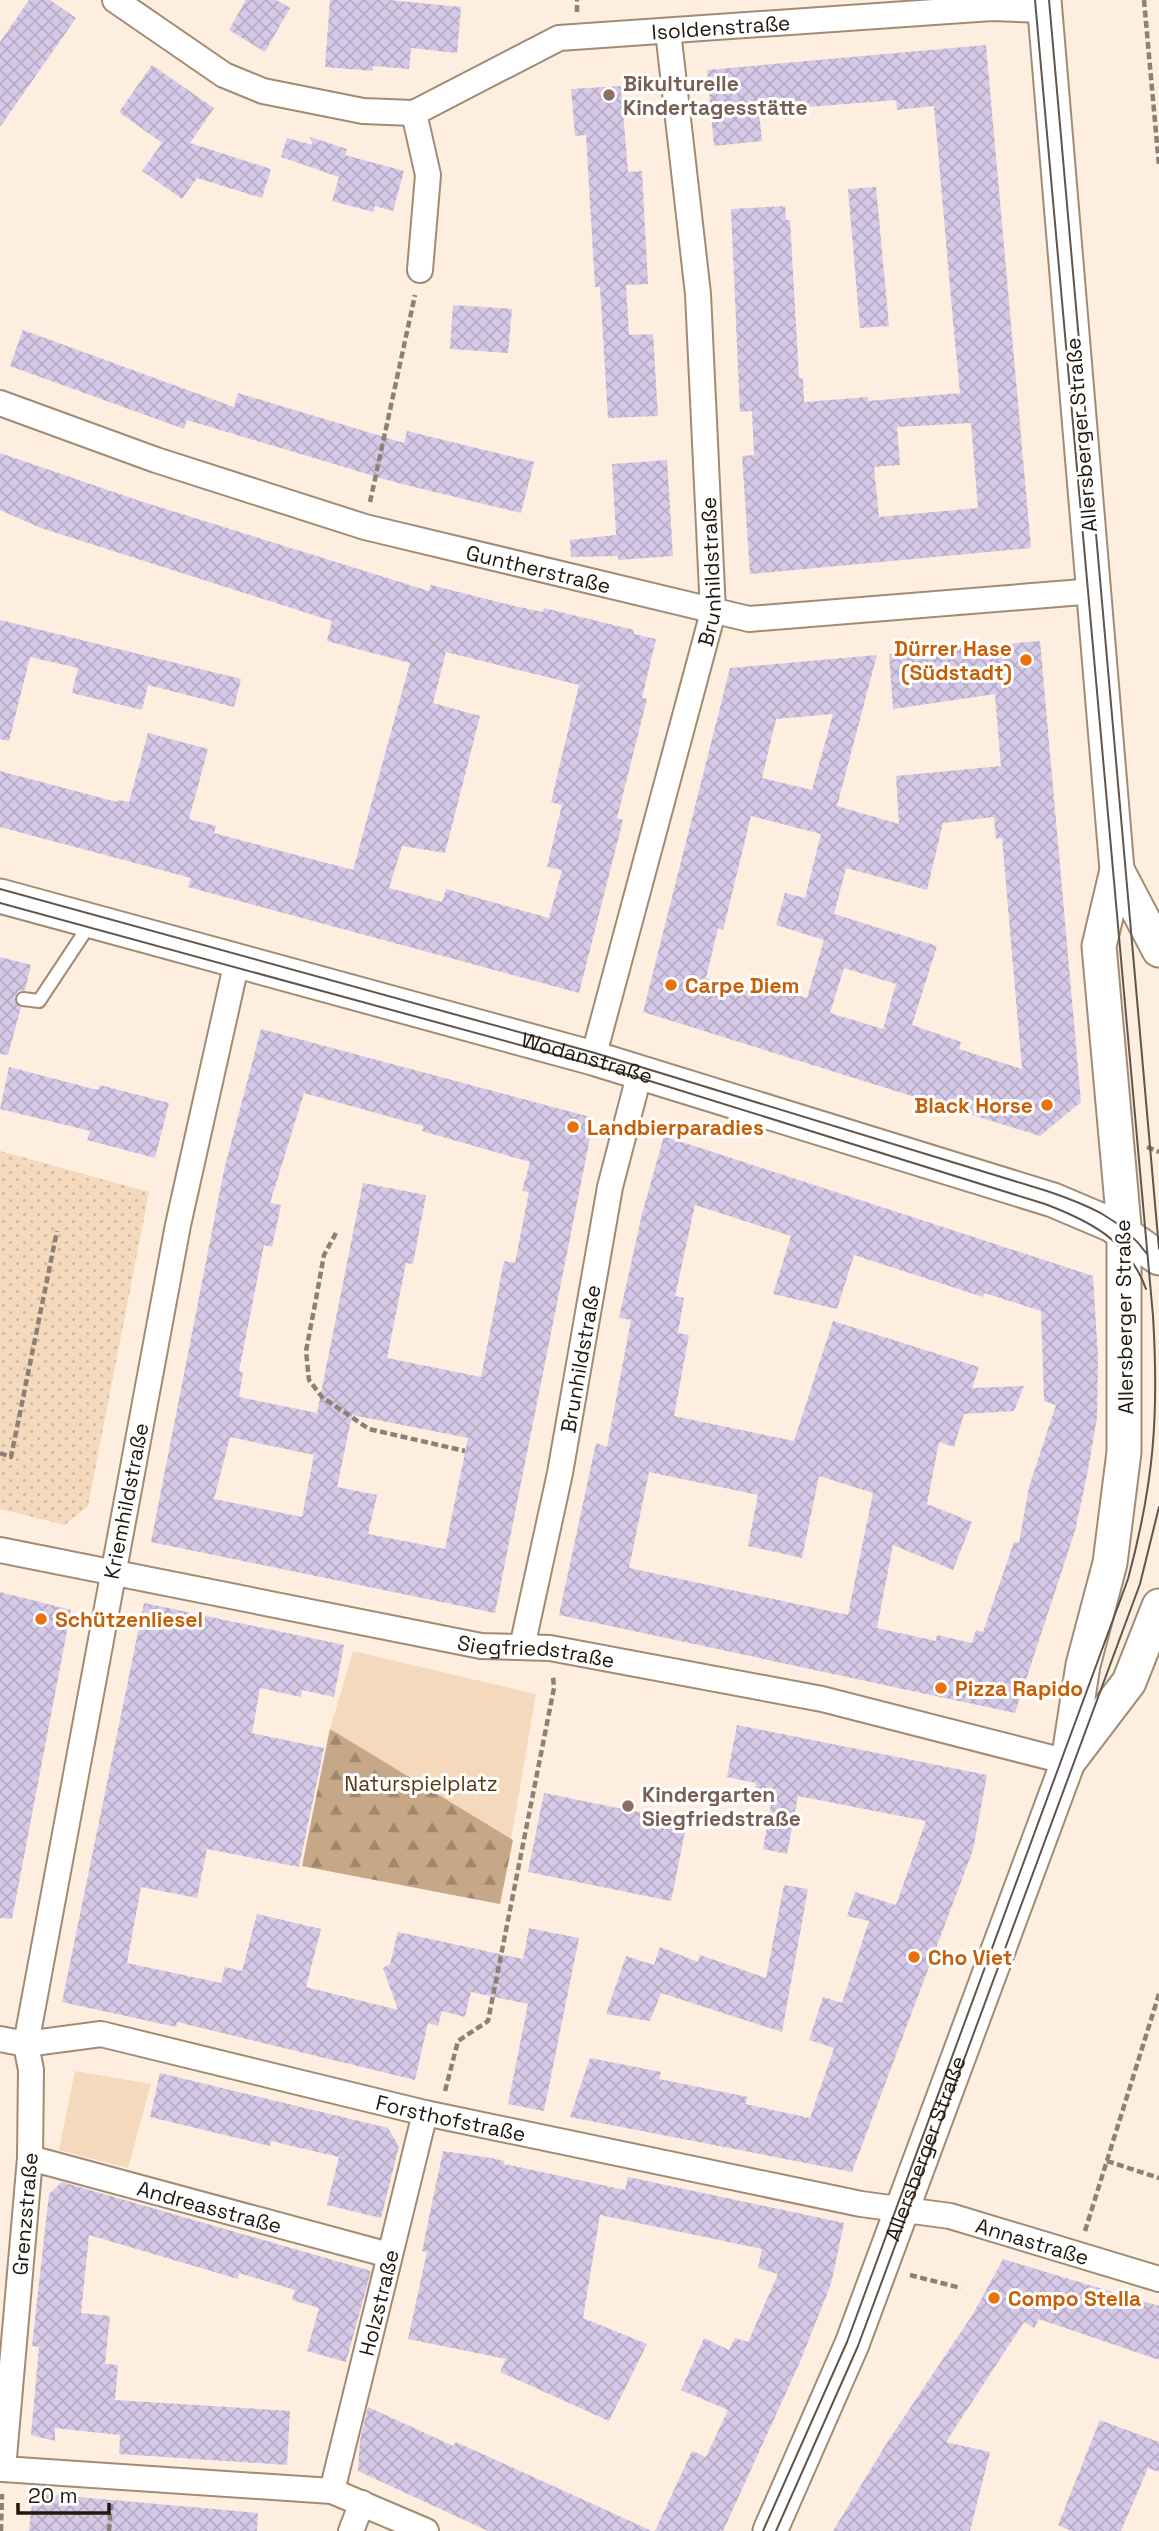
<svg xmlns="http://www.w3.org/2000/svg" width="1159" height="2531" viewBox="0 0 1159 2531" font-family="'Space Grotesk',sans-serif">
	<style>
		.green { fill: #f5d9bc }
		.forest { fill: url(#forest-firs) }
		.garden { fill: url(#garden-dots) }
		.building { fill: url(#building-cross-hatch); fill-rule: evenodd }
		.lines { fill: none; stroke-linecap: round; stroke-linejoin: round }
		.lane-casing { stroke: #a28b74; stroke-width: 16 }
		.street-casing { stroke: #a28b74; stroke-width: 28 }
		.secondary-casing { stroke: #a28b74; stroke-width: 37 }
		.path { stroke: #8d8074; stroke-width: 4.5; stroke-dasharray: 7 3.5; stroke-linecap: butt }
		.lane { stroke: #fff; stroke-width: 12 }
		.street { stroke: #fff; stroke-width: 24 }
		.secondary { stroke: #fff; stroke-width: 33 }
		.tram { stroke: #61554b; stroke-width: 2 }
		.education-dot { fill: #8d6e63; stroke: #fff; stroke-width: 2.5 }
		.food-dot { fill: #e8710a; stroke: #fff; stroke-width: 2.5 }
		.labels { text-anchor: middle; dominant-baseline: central; stroke-width: 6; stroke-linejoin: round; paint-order: stroke }
		.street-label { font-size: 21px; fill: #20170e; stroke: #fff }
		.education-label { font-size: 21px; font-weight: bold; fill: #785e54; stroke: #fff; text-anchor: start }
		.food-label { font-size: 21px; font-weight: bold; fill: #c56008; stroke: #fff; text-anchor: start }
		.park-label { font-size: 21px; fill: #573812; stroke: #fff }
	</style>
	<defs>
		<pattern id="forest-firs" width="22" height="20" patternUnits="userSpaceOnUse" patternTransform="scale(1.75)"><rect width="22" height="20" fill="#c6a788"/><path d="M5 1l3.5 6h-7zM16 11l3.5 6h-7z" fill="#a0876e"/></pattern>
		<pattern id="garden-dots" width="8" height="8" patternUnits="userSpaceOnUse" patternTransform="scale(1.75)"><rect width="8" height="8" fill="#f5d9bc"/><path d="M2 2h.1M6 6h.1" fill="none" stroke="#d2baa0" stroke-width="1.8" stroke-linecap="round"/></pattern>
		<pattern id="building-cross-hatch" width="8" height="8" patternUnits="userSpaceOnUse" patternTransform="scale(1.75)"><rect width="8" height="8" fill="#d5c9e7"/><path d="M0 0l8 8M0 8l8-8" fill="none" stroke="#b7acc5"/></pattern>
	</defs>
	<rect width="100%" height="100%" fill="#feeedf"/>
	<path class="green" d="M 353,1651 L 536,1694 L 500,1904 L 302,1866 L 330,1729 Z
		M 75,2071 L 151,2084 L 128,2168 L 59,2150 Z"/>
	<path class="forest" d="M 330,1729 L 513,1840 L 500,1904 L 302,1866 Z"/>
	<path class="garden" d="M 0,1151 L 149,1192 L 88,1506 L 65,1525 L 0,1509 Z"/>
	<path class="building" d="M 29,0 L 50,0 L 76,18 L 0,127 L 0,42 Z
		M 246,0 L 276,0 L 290,8 L 265,52 L 229,30 Z
		M 330,0 L 389,0 L 461,7 L 457,53 L 411,48 L 409,69 L 373,66 L 373,71 L 325,67 Z
		M 986,45 L 1031,548 L 750,574 L 742,456 L 754,455 L 752,411 L 740,412 L 731,209 L 785,206 L 786,220 L 790,220 L 799,378 L 803,378 L 804,402 L 868,397 L 868,401 L 960,393 L 953,321 L 934,106 L 897,110 L 896,100 L 759,111 L 762,141 L 714,146 L 707,70 ZM 971,423 L 978,508 L 879,517 L 874,467 L 900,465 L 897,427 Z
		M 152,65 L 214,108 L 190,143 L 271,169 L 262,198 L 197,178 L 182,199 L 142,171 L 162,143 L 119,112 Z
		M 621,86 L 628,172 L 642,171 L 648,284 L 626,285 L 629,335 L 653,334 L 658,416 L 608,418 L 600,287 L 595,287 L 586,135 L 575,136 L 571,89 Z
		M 310,137 L 347,149 L 345,155 L 404,171 L 393,211 L 375,206 L 373,212 L 332,201 L 339,177 L 281,157 L 287,138 L 313,145 Z
		M 876,187 L 889,326 L 860,328 L 848,189 Z
		M 453,305 L 512,309 L 508,353 L 450,349 Z
		M 23,330 L 234,407 L 238,393 L 404,443 L 407,431 L 534,462 L 521,513 L 394,482 L 187,420 L 184,429 L 10,366 Z
		M 0,453 L 140,501 L 429,591 L 431,585 L 514,606 L 543,612 L 544,608 L 634,630 L 634,634 L 656,639 L 642,698 L 647,699 L 617,818 L 623,820 L 579,993 L 188,887 L 191,878 L 0,827 L 0,771 L 117,802 L 118,800 L 129,802 L 148,733 L 208,749 L 189,819 L 216,826 L 214,833 L 353,870 L 410,663 L 327,641 L 332,621 L 41,528 L 0,510 ZM 446,652 L 579,685 L 551,802 L 562,805 L 547,867 L 562,870 L 549,918 L 446,889 L 442,902 L 389,888 L 402,846 L 445,853 L 480,716 L 433,703 Z
		M 667,460 L 673,556 L 618,560 L 618,556 L 571,557 L 570,540 L 616,535 L 612,464 Z
		M 0,620 L 241,679 L 234,707 L 148,685 L 142,710 L 72,693 L 78,668 L 30,657 L 9,741 L 0,739 Z
		M 1040,641 L 1081,1102 L 1040,1136 L 643,1012 L 730,668 L 877,655 L 837,806 L 899,824 L 896,776 L 1001,766 L 995,694 L 893,709 L 889,654 ZM 833,714 L 812,790 L 762,778 L 776,719 ZM 751,816 L 821,834 L 805,898 L 785,893 L 776,925 L 824,940 L 807,998 L 766,986 L 765,992 L 750,987 L 749,991 L 706,978 L 718,928 L 723,930 ZM 994,817 L 996,839 L 1002,838 L 1022,1069 L 959,1049 L 961,1042 L 912,1025 L 937,946 L 834,914 L 846,868 L 927,890 L 943,823 ZM 844,968 L 896,984 L 883,1029 L 830,1013 Z
		M 0,957 L 31,965 L 25,990 L 19,991 L 14,997 L 21,1007 L 8,1055 L 0,1054 Z
		M 261,1029 L 594,1118 L 495,1613 L 151,1542 L 224,1170 ZM 304,1093 L 423,1126 L 422,1131 L 530,1162 L 522,1191 L 529,1192 L 515,1263 L 504,1261 L 481,1377 L 387,1358 L 406,1263 L 413,1264 L 426,1195 L 363,1183 L 317,1413 L 239,1397 L 243,1372 L 239,1371 L 264,1245 L 272,1247 L 281,1205 L 270,1203 ZM 352,1415 L 468,1438 L 445,1549 L 368,1534 L 377,1495 L 337,1487 ZM 230,1437 L 314,1455 L 302,1517 L 214,1499 Z
		M 9,1067 L 98,1090 L 100,1085 L 169,1103 L 155,1158 L 87,1140 L 90,1131 L 0,1109 Z
		M 664,1136 L 1093,1276 L 1098,1357 L 1097,1418 L 1087,1475 L 1075,1531 L 1015,1713 L 559,1615 L 596,1443 L 607,1447 L 631,1320 L 619,1318 L 642,1214 ZM 695,1205 L 791,1236 L 773,1294 L 837,1309 L 854,1255 L 983,1297 L 984,1293 L 1041,1311 L 1044,1401 L 1056,1405 L 1029,1487 L 1019,1543 L 1014,1542 L 983,1632 L 976,1630 L 972,1643 L 937,1635 L 936,1641 L 877,1628 L 893,1545 L 953,1570 L 972,1522 L 927,1504 L 939,1442 L 954,1447 L 964,1414 L 1014,1411 L 1024,1386 L 972,1388 L 979,1367 L 833,1321 L 794,1441 L 674,1416 L 689,1335 L 678,1333 L 684,1298 L 675,1296 ZM 649,1472 L 758,1495 L 748,1546 L 802,1558 L 819,1476 L 873,1493 L 848,1615 L 629,1568 Z
		M 0,1592 L 71,1610 L 12,1919 L 0,1918 Z
		M 144,1603 L 344,1645 L 334,1697 L 302,1690 L 301,1697 L 260,1688 L 252,1733 L 324,1748 L 299,1867 L 207,1849 L 197,1898 L 141,1887 L 127,1963 L 221,1983 L 225,1967 L 242,1971 L 257,1914 L 321,1929 L 306,1987 L 398,2010 L 383,1968 L 390,1964 L 398,1932 L 523,1959 L 529,1928 L 579,1938 L 544,2111 L 508,2104 L 528,2004 L 471,1992 L 465,2017 L 442,2011 L 438,2026 L 428,2023 L 415,2080 L 177,2022 L 176,2027 L 62,2002 Z
		M 737,1725 L 987,1775 L 973,1850 L 852,2172 L 570,2117 L 590,2058 L 661,2072 L 659,2079 L 748,2097 L 745,2104 L 810,2118 L 834,2048 L 809,2040 L 823,1997 L 842,2003 L 869,1921 L 847,1916 L 855,1892 L 896,1905 L 926,1821 L 798,1796 L 787,1854 L 763,1849 L 773,1794 L 755,1791 L 756,1783 L 727,1777 Z
		M 544,1793 L 687,1822 L 671,1901 L 528,1872 Z
		M 784,1885 L 808,1889 L 782,2032 L 661,1993 L 650,2021 L 606,2014 L 626,1956 L 654,1965 L 660,1947 L 698,1962 L 700,1955 L 766,1978 Z
		M 160,2073 L 388,2128 L 399,2146 L 381,2218 L 327,2205 L 339,2157 L 271,2141 L 270,2146 L 150,2117 Z
		M 443,2151 L 491,2158 L 504,2161 L 504,2164 L 625,2190 L 628,2177 L 844,2223 L 831,2284 L 800,2362 L 723,2531 L 655,2531 L 692,2451 L 706,2457 L 728,2410 L 681,2390 L 704,2338 L 729,2350 L 735,2338 L 748,2342 L 778,2274 L 758,2268 L 762,2249 L 600,2215 L 583,2318 L 647,2344 L 609,2421 L 500,2372 L 506,2359 L 408,2339 L 427,2252 L 422,2251 Z
		M 62,2182 L 371,2271 L 346,2362 L 307,2351 L 319,2308 L 292,2300 L 295,2290 L 239,2273 L 238,2279 L 89,2235 L 81,2313 L 110,2316 L 105,2364 L 118,2365 L 115,2400 L 290,2411 L 287,2465 L 119,2454 L 120,2435 L 55,2428 L 55,2441 L 31,2435 L 39,2347 L 32,2346 L 49,2194 Z
		M 1003,2259 L 1159,2306 L 1159,2360 L 1039,2319 L 1034,2328 L 1024,2322 L 946,2442 L 990,2452 L 970,2531 L 833,2531 L 888,2441 L 973,2314 Z
		M 368,2407 L 453,2446 L 456,2442 L 652,2531 L 488,2531 L 358,2471 L 360,2440 Z
		M 1100,2420 L 1159,2442 L 1159,2472 L 1148,2468 L 1121,2531 L 1071,2531 L 1058,2525 Z
		M 33,2493 L 258,2513 L 257,2531 L 29,2531 Z"/>
	<g class="lines">
		<defs>
			<path id="lane" d="M 23,999 L 39,1001 L 90,924"/>
			<g id="street">
				<path id="s1" d="M 115,0 L 224,75 L 263,91 L 363,111 L 414,113 L 559,38 L 992,8 L 1045,10"/>
				<path d="M 414,113 L 428,175 L 420,270"/>
				<path id="s2" d="M 0,403 L 156,460 L 365,527 L 749,619 L 1095,591"/>
				<path d="M 237,961 L 178,1225 L 26,2044 L 31,2070 L 30,2158 L 3,2469 L 332,2491 L 426,2531"/>
				<path id="s3" d="M 593,1058 L 713,612 L 698,294 L 668,31"/>
				<path id="s4" d="M 0,1550 L 481,1646 L 550,1648 L 822,1699 L 1068,1762"/>
				<path id="s5" d="M 522,1647 L 560,1473 L 610,1187 L 640,1072"/>
				<path id="s6" d="M 0,2039 L 26,2044 L 101,2034 L 425,2113 L 861,2204 L 950,2216 L 1159,2279"/>
				<path id="s7" d="M 30,2158 L 389,2255"/>
				<path id="s8" d="M 332,2491 L 425,2113"/>
				<path d="M 351,2531 L 362,2503"/>
			</g>
			<g id="secondary">
				<path d="M 1117,870 L 1159,950"/>
				<path id="s9" d="M 0,896 L 593,1058 L 1053,1200 L 1112,1225 L 1159,1258"/>
				<path d="M 1072,1757 L 1129,1682 L 1159,1606"/>
				<path id="s10" d="M 770,2531 L 852,2344 L 1068,1762 L 1083,1665 L 1110,1563 L 1124,1452 L 1124,1226 L 1099,946 L 1117,870 L 1044,0"/>
			</g>
		</defs>
		<use href="#lane" class="lane-casing"/>
		<use href="#street" class="street-casing"/>
		<use href="#secondary" class="secondary-casing"/>
		<path class="path" d="M 1144,0 L 1159,166
			M 577,12 L 577,0
			M 370,502 L 415,295
			M 1147,1147 L 1159,1152
			M 336,1233 L 324,1255 L 316,1299 L 306,1351 L 309,1380 L 322,1397 L 369,1429 L 465,1451
			M 0,1453 L 11,1457 L 57,1231
			M 445,2091 L 458,2041 L 488,2021 L 554,1688 L 553,1676
			M 1107,2161 L 1159,2178
			M 1085,2231 L 1159,1994
			M 910,2275 L 961,2288
			M 1,2531 L 2,2494
			M 109,2531 L 111,2504"/>
		<use href="#lane" class="lane"/>
		<use href="#street" class="street"/>
		<use href="#secondary" class="secondary"/>
		<path class="tram" d="M 1049,0 L 1159,1249
			M 0,889 L 595,1053 L 1047,1191 C 1088,1205 1121,1218 1147,1254
			M 0,903 L 637,1077 L 1045,1204 C 1090,1221 1129,1241 1146,1289
			M 763,2531 L 847,2342 L 1128,1579 C 1154,1483 1159,1415 1153,1316 L 1035,0
			M 776,2531 L 858,2346 L 1140,1584 L 1159,1507"/>
	</g>
	<g class="education-dot">
		<circle cx="609" cy="95" r="7"/>
		<circle cx="628" cy="1806" r="7"/>
	</g>
	<g class="food-dot">
		<circle cx="1026" cy="660" r="7"/>
		<circle cx="671" cy="985" r="7"/>
		<circle cx="1047" cy="1105" r="7"/>
		<circle cx="573" cy="1127" r="7"/>
		<circle cx="41" cy="1619" r="7"/>
		<circle cx="941" cy="1688" r="7"/>
		<circle cx="914" cy="1957" r="7"/>
		<circle cx="994" cy="2298" r="7"/>
	</g>
	<g class="labels">
		<g class="street-label">
			<text stroke="none"><textPath href="#s1" startOffset="653">Isoldenstraße</textPath></text>
			<text transform="translate(1081 435) rotate(-95)">Allersberger Straße</text>
			<text stroke="none"><textPath href="#s2" startOffset="564">Guntherstraße</textPath></text>
			<text stroke="none"><textPath href="#s3" startOffset="502">Brunhildstraße</textPath></text>
			<text stroke="none"><textPath href="#s9" startOffset="609">Wodanstraße</textPath></text>
			<text transform="translate(1124 1317) rotate(-91)">Allersberger Straße</text>
			<text stroke="none"><textPath href="#s5" startOffset="294">Brunhildstraße</textPath></text>
			<text transform="translate(126 1501) rotate(-79)">Kriemhildstraße</text>
			<text stroke="none"><textPath href="#s4" startOffset="546">Siegfriedstraße</textPath></text>
			<text stroke="none"><textPath href="#s6" startOffset="462">Forsthofstraße</textPath></text>
			<text stroke="none"><textPath href="#s10" startOffset="413">Allersberger Straße</textPath></text>
			<text stroke="none"><textPath href="#s7" startOffset="186">Andreasstraße</textPath></text>
			<text transform="translate(25 2214) rotate(-85)">Grenzstraße</text>
			<text stroke="none"><textPath href="#s6" startOffset="1057">Annastraße</textPath></text>
			<text stroke="none"><textPath href="#s8" startOffset="194">Holzstraße</textPath></text>
		</g>
		<g class="education-label">
			<text x="623" y="83">Bikulturelle<tspan x="623" dy="24">Kindertagesstätte</tspan></text>
			<text x="642" y="1794">Kindergarten<tspan x="642" dy="24">Siegfriedstraße</tspan></text>
		</g>
		<g class="food-label">
			<text x="1012" y="648" text-anchor="end">Dürrer Hase<tspan x="1012" dy="24">(Südstadt)</tspan></text>
			<text x="685" y="985">Carpe Diem</text>
			<text x="1033" y="1105" text-anchor="end">Black Horse</text>
			<text x="587" y="1127">Landbierparadies</text>
			<text x="55" y="1619">Schützenliesel</text>
			<text x="955" y="1688">Pizza Rapido</text>
			<text x="928" y="1957">Cho Viet</text>
			<text x="1008" y="2298">Compo Stella</text>
		</g>
		<g class="park-label">
			<text x="421" y="1783">Naturspielplatz</text>
		</g>
	</g>
	<path d="M18 2503v10h91v-10" fill="none" stroke="#20170e" stroke-width="3.5"/>
	<text x="28" y="2503" font-size="21" fill="#20170e" stroke="#ffffff" stroke-width="5" paint-order="stroke">20 m</text>
</svg>
